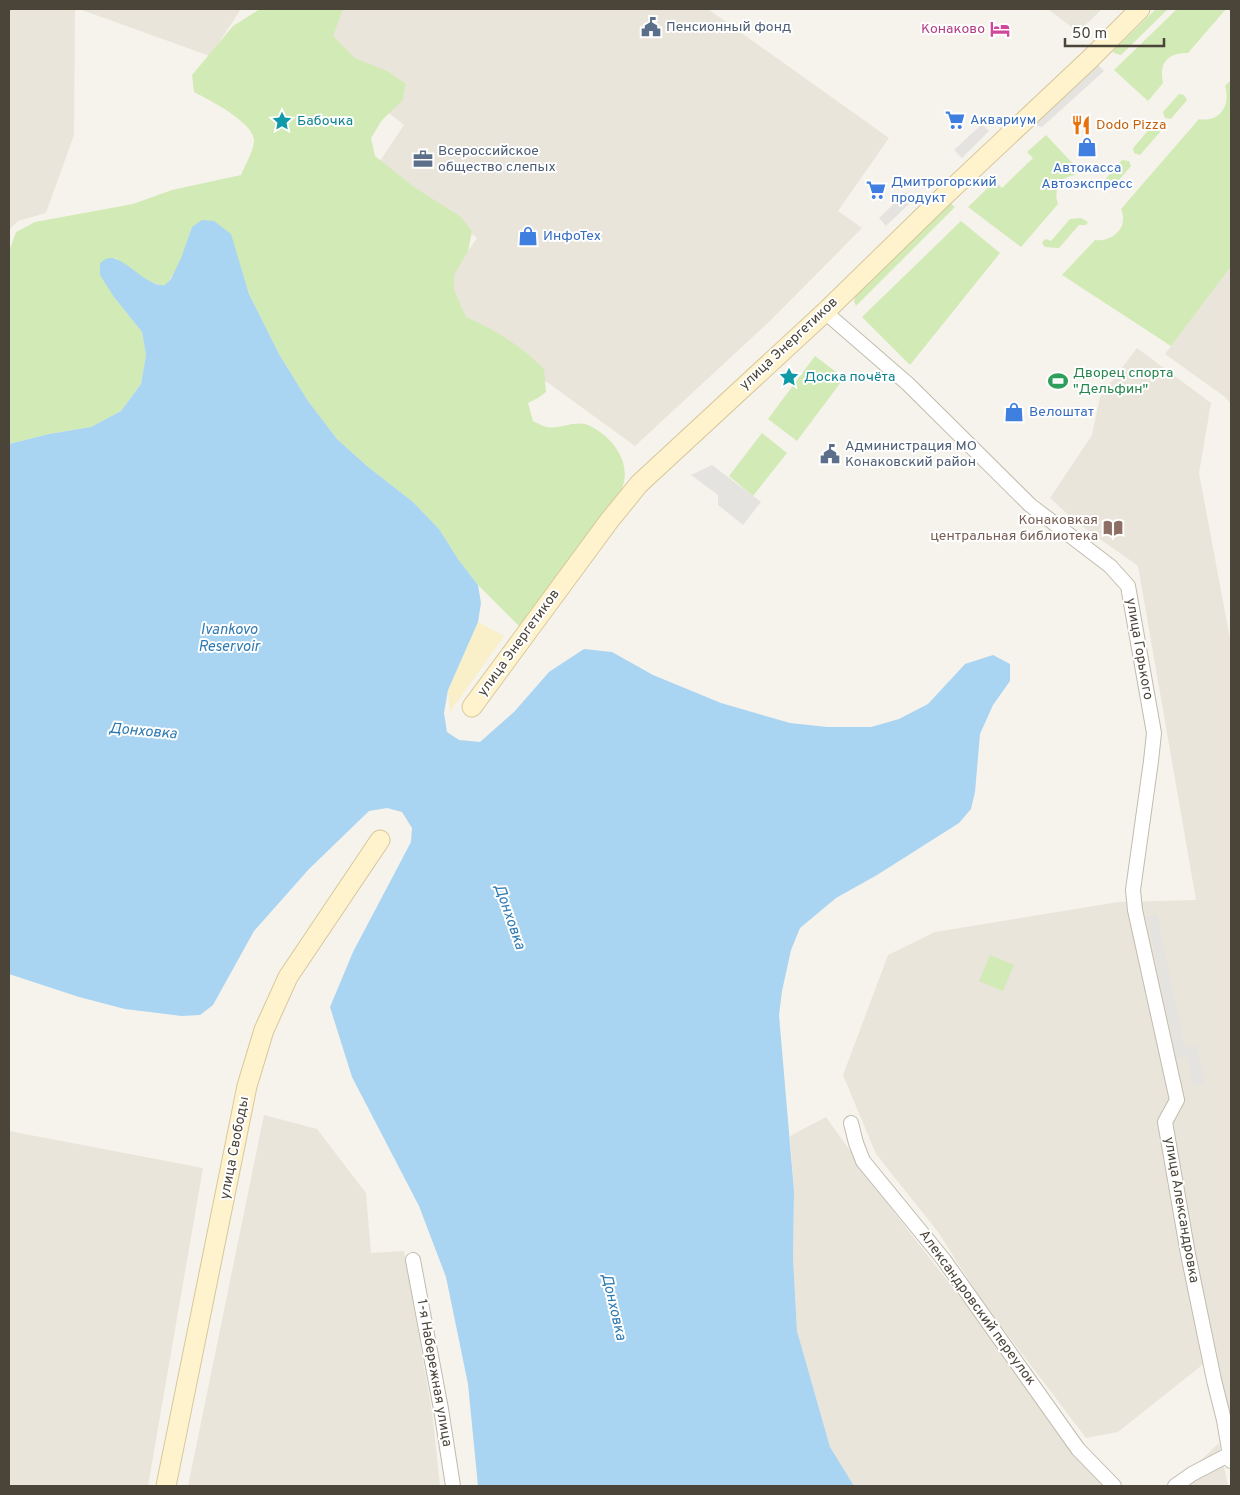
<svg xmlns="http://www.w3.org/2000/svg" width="1240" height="1495" viewBox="0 0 1240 1495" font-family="Overpass,sans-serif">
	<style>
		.residential { fill: #eae5da }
		.green { fill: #d2eab5 }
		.sand { fill: #f9efc9 }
		.parking { fill: #e5e3e0 }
		.water { fill: #a9d4f2 }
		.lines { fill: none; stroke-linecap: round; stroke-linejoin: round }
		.minor-casing { stroke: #c2bbae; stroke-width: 16 }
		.secondary-casing { stroke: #d6c79b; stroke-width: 21 }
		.minor { stroke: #fff; stroke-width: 14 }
		.secondary { stroke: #fff3cd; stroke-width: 19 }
		.labels { text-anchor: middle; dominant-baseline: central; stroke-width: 4; stroke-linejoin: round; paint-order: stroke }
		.service-label { font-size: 14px; fill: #4e5e75; stroke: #fff; text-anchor: start }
		.hotel-label { font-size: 14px; fill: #b23c85; stroke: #fff; text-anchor: end }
		.shop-label { font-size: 14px; fill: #366cbe; stroke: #fff; text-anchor: start }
		.culture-label { font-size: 14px; fill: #0d838f; stroke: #fff; text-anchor: start }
		.food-label { font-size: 14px; fill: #c56008; stroke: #fff; text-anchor: start }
		.street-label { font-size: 14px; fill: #4b4439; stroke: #fff }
		.leisure-label { font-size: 14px; fill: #27864d; stroke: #fff; text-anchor: start }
		.education-label { font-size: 14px; fill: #785e54; stroke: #fff; text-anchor: end }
		.water-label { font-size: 15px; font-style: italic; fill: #2e7ab2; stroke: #fff }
	</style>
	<rect width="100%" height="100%" fill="#f6f3ec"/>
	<path class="residential" d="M 9,9 L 75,9 L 74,135 L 46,213 L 18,221 L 9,230 Z
		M 79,9 L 241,9 L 210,56 Z
		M 340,9 L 708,9 L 889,138 L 838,211 L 862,228 L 771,320 L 635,446 L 434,300 L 477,238 L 378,164 L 404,125 L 308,50 Z
		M 1048,9 L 1102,9 L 1078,32 Z
		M 1231,264 L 1231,404 L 1225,397 L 1165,354 Z
		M 1137,348 L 1211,403 L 1199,473 L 1231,644 L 1231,1449 L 1211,1358 L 1118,1432 L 1086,1438 L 982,1301 L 938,1232 L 876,1154 L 843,1075 L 888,955 L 935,932 L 1118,902 L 1196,900 L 1138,566 L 1076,522 L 1050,498 L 1092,435 L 1100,397 Z
		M 264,1115 L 317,1129 L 366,1193 L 371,1253 L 404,1251 L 432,1412 L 440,1486 L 188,1486 Z
		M 826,1117 L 893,1211 L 1108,1486 L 854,1486 L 830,1447 L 797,1331 L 793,1258 L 794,1191 L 790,1136 Z
		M 9,1131 L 203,1168 L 148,1486 L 9,1486 Z
		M 1219,1443 L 1228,1486 L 1174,1486 Z"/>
	<path class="green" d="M 260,9 L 343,9 L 333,36 L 355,58 L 387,71 L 406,84 L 402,101 L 382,120 L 371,138 L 375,156 L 414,187 L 461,217 L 472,231 L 468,251 L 454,275 L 454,290 L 466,317 C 497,331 520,345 544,369 L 546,392 L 538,398 L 528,403 L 533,421 C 538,423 542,426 547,427 C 561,430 577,418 592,427 C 611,437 629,459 624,482 C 620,499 604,512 594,525 C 569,559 545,593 520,627 L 478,585 L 458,559 L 439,529 L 413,502 L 367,466 L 337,439 L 308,401 L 279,354 L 249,294 L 240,265 L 192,227 C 185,247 179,269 166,285 C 151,287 127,266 115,258 L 114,297 L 142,332 L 146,355 L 141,384 L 121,411 L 91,427 L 49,434 L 9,444 L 9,251 L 16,232 L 35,222 L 133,204 L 172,190 L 241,175 C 245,166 253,151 254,142 C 256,123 209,100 194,92 L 192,75 L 233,26 Z
		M 1156,9 L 1168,9 L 1121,55 L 1114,53 L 1113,52 L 1115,49 Z
		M 1177,9 L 1226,9 L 1188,53 C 1167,53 1159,63 1163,83 L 1148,101 L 1114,70 Z
		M 1231,80 L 1231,266 L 1171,346 L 1062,275 L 1095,240 C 1113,242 1129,227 1121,209 L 1199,119 C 1220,123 1231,105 1225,86 Z
		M 1179,94 L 1184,95 L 1187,100 L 1171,119 L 1165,118 L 1163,112 Z
		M 1152,126 L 1158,127 L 1160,132 L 1140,155 L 1134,153 L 1133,148 Z
		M 1046,135 L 1076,167 L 1075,175 C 1060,177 1053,190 1058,204 L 1021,247 L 968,207 L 995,181 L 1002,188 L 1033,158 L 1027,152 Z
		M 1122,160 L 1129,161 L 1131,166 L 1111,189 L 1105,187 L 1103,182 Z
		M 949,202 L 955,207 L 856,306 L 854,301 L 855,296 Z
		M 1081,218 L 1088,222 L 1086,225 L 1079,225 L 1059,248 L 1045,247 L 1042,243 L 1043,241 L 1046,239 L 1051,241 L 1070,219 Z
		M 961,221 L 1000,253 L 910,365 L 862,317 Z
		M 815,356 L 844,378 L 797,441 L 768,419 Z
		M 762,433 L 787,453 L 753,496 L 729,476 Z
		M 990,955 L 1014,965 L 1003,991 L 979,981 Z"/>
	<path class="sand" d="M 478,622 L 504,636 L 450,712 L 448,690 Z"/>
	<path class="parking" d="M 1096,63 L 1104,71 L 1042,127 L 1031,124 Z
		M 982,124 L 989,131 L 962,158 L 954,150 Z
		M 906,192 L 913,200 L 886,226 L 879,218 Z
		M 712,465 L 761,502 L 743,525 L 718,505 L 718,495 L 691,475 Z
		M 1157,914 L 1185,1047 L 1197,1045 L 1205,1084 L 1193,1086 L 1187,1057 L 1176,1058 L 1147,917 Z"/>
	<path class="water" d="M 202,220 L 214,221 L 231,234 L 249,294 L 279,354 L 308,401 L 337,439 L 367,466 L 413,502 L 439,529 L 458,559 L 478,585 L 481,603 L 478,622 L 448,690 L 444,713 L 447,732 L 459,740 L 480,742 L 514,712 L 549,672 L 584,649 L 612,652 L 653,675 L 721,703 L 790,723 L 827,727 L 871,727 L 899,719 L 928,704 L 965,664 L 993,655 L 1010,664 L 1010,681 L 993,705 L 980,734 L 975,792 L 971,809 L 959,823 L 877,875 L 836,898 L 800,928 L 791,950 L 782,991 L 779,1015 L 794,1191 L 793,1258 L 797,1331 L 830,1447 L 854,1486 L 478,1486 L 468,1384 L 446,1277 L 419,1206 L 352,1077 L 330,1007 L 353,952 L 411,842 L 412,828 L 402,812 L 387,808 L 369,811 L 309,869 L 254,931 L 213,1005 L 200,1015 L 182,1016 L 125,1009 L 79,997 L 9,974 L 9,444 L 49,434 L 91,427 L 121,411 L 141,384 L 146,355 L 142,332 L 114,297 L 100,275 L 100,264 C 100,263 105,259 106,259 C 122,252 145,288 165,285 L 171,279 L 181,258 L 192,227 Z"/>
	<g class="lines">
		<defs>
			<path id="minor" d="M 825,312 L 908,384 L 1030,505 L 1110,566 L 1128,586 L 1154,733 L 1151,761 L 1133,890 L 1135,910 L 1177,1100 L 1165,1122 L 1188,1254 L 1214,1380 L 1224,1420 L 1231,1461
				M 851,1123 L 856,1143 L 863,1161 L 944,1260 L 1078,1449 L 1114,1486
				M 413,1260 L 441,1409 L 453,1486
				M 1175,1486 L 1192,1474 L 1230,1454"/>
			<path id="secondary" d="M 472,707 L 609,521 L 639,484 L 825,312 L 941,199 L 1090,59 L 1140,9
				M 166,1486 L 247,1086 L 264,1030 L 288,977 L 380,840"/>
		</defs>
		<use href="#minor" class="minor-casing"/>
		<use href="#secondary" class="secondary-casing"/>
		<use href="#minor" class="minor"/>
		<use href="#secondary" class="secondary"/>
	</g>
	<defs>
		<symbol id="civic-bare" viewBox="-9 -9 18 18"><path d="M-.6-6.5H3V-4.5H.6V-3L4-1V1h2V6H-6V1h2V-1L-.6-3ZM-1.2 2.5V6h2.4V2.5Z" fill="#5c6f8a" stroke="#fff" stroke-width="2.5" paint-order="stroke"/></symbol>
		<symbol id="hotel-bare" viewBox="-9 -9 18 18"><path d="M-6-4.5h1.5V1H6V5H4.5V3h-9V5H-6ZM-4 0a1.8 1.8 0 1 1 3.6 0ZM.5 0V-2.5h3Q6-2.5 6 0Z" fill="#d1479c" stroke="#fff" stroke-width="2.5" paint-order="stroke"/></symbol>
		<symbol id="supermarket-bare" viewBox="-9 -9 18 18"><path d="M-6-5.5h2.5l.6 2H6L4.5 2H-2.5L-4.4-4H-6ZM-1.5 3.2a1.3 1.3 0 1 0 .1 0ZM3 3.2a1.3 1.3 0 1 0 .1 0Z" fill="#3f7fe0" stroke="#fff" stroke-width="2.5" paint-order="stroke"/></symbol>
		<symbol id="sight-bare" viewBox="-9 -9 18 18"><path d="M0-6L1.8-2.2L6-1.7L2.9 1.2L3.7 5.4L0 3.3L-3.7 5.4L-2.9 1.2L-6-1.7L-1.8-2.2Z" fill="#0f9aa8" stroke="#fff" stroke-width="2.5" paint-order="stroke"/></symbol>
		<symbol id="restaurant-bare" viewBox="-9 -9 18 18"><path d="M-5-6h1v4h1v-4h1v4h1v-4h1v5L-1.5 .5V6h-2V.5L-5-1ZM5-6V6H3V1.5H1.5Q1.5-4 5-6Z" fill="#e8710a" stroke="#fff" stroke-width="2.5" paint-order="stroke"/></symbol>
		<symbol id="shop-bare" viewBox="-9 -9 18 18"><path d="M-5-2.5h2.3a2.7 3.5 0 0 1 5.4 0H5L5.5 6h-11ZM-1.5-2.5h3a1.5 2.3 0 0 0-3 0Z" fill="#3f7fe0" stroke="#fff" stroke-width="2.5" paint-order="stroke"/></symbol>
		<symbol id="office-bare" viewBox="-9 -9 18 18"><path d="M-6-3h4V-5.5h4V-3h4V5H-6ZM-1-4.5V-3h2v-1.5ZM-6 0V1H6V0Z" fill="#5c6f8a" stroke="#fff" stroke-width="2.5" paint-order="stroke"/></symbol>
		<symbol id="stadium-bare" viewBox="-9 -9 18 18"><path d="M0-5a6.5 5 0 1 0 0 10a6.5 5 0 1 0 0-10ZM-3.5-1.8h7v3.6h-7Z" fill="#2e9e5b" stroke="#fff" stroke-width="2.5" paint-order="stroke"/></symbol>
		<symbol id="library-bare" viewBox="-9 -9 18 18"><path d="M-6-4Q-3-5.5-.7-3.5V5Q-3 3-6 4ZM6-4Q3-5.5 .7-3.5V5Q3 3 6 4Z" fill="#8d6e63" stroke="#fff" stroke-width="2.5" paint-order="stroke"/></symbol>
	</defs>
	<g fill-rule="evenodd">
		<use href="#civic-bare" x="637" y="13" width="28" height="28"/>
		<use href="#hotel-bare" x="986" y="15" width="28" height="28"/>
		<use href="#supermarket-bare" x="941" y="106" width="28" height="28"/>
		<use href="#sight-bare" x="268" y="107" width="28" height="28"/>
		<use href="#restaurant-bare" x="1067" y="111" width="28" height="28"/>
		<use href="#shop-bare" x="1073" y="133" width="28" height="28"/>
		<use href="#office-bare" x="409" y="145" width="28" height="28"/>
		<use href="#supermarket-bare" x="862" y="176" width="28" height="28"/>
		<use href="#shop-bare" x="514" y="222" width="28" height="28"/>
		<use href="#sight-bare" x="775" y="363" width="28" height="28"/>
		<use href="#stadium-bare" x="1044" y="367" width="28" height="28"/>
		<use href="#shop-bare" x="1000" y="398" width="28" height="28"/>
		<use href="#civic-bare" x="816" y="440" width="28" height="28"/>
		<use href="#library-bare" x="1099" y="514" width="28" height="28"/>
	</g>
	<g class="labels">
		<g class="service-label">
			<text x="666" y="27">Пенсионный фонд</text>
			<text x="438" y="151">Всероссийское<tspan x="438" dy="16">общество слепых</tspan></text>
			<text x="845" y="446">Администрация МО<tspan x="845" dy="16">Конаковский район</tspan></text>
		</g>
		<g class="hotel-label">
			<text x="985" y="29">Конаково</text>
		</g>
		<g class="shop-label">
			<text x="970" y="120">Аквариум</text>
			<text x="1087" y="168" text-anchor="middle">Автокасса<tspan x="1087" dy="16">Автоэкспресс</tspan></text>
			<text x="891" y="182">Дмитрогорский<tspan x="891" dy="16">продукт</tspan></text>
			<text x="543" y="236">ИнфоТех</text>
			<text x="1029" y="412">Велоштат</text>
		</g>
		<g class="culture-label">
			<text x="297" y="121">Бабочка</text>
			<text x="804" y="377">Доска почёта</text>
		</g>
		<g class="food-label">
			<text x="1096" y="125">Dodo Pizza</text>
		</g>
		<g class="street-label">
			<text transform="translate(789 344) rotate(-43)">улица Энергетиков</text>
			<text transform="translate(519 643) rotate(-54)">улица Энергетиков</text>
			<text transform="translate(1139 649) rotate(80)">улица Горького</text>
			<text transform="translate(235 1148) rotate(-79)">улица Свободы</text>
			<text transform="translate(1181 1210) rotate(80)">улица Александровка</text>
			<text transform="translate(977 1308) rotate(54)">Александровский переулок</text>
			<text transform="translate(434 1373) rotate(80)">1-я Набережная улица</text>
		</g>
		<g class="leisure-label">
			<text x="1073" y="373">Дворец спорта<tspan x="1073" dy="16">"Дельфин"</tspan></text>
		</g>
		<g class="education-label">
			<text x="1098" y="520">Конаковкая<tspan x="1098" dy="16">центральная библиотека</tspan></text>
		</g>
		<g class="water-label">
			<text x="229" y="630">Ivankovo<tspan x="229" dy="17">Reservoir</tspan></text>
			<text transform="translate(143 732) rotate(5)">Донховка</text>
			<text transform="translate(509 917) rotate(71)">Донховка</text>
			<text transform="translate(613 1307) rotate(77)">Донховка</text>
		</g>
	</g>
	<rect width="1240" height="1495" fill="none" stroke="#4b4439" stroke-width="20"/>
	<path d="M1065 38v8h99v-8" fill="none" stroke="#4b4439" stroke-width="2.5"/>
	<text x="1072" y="38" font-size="15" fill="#4b4439" stroke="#ffffff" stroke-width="4" paint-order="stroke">50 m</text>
</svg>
